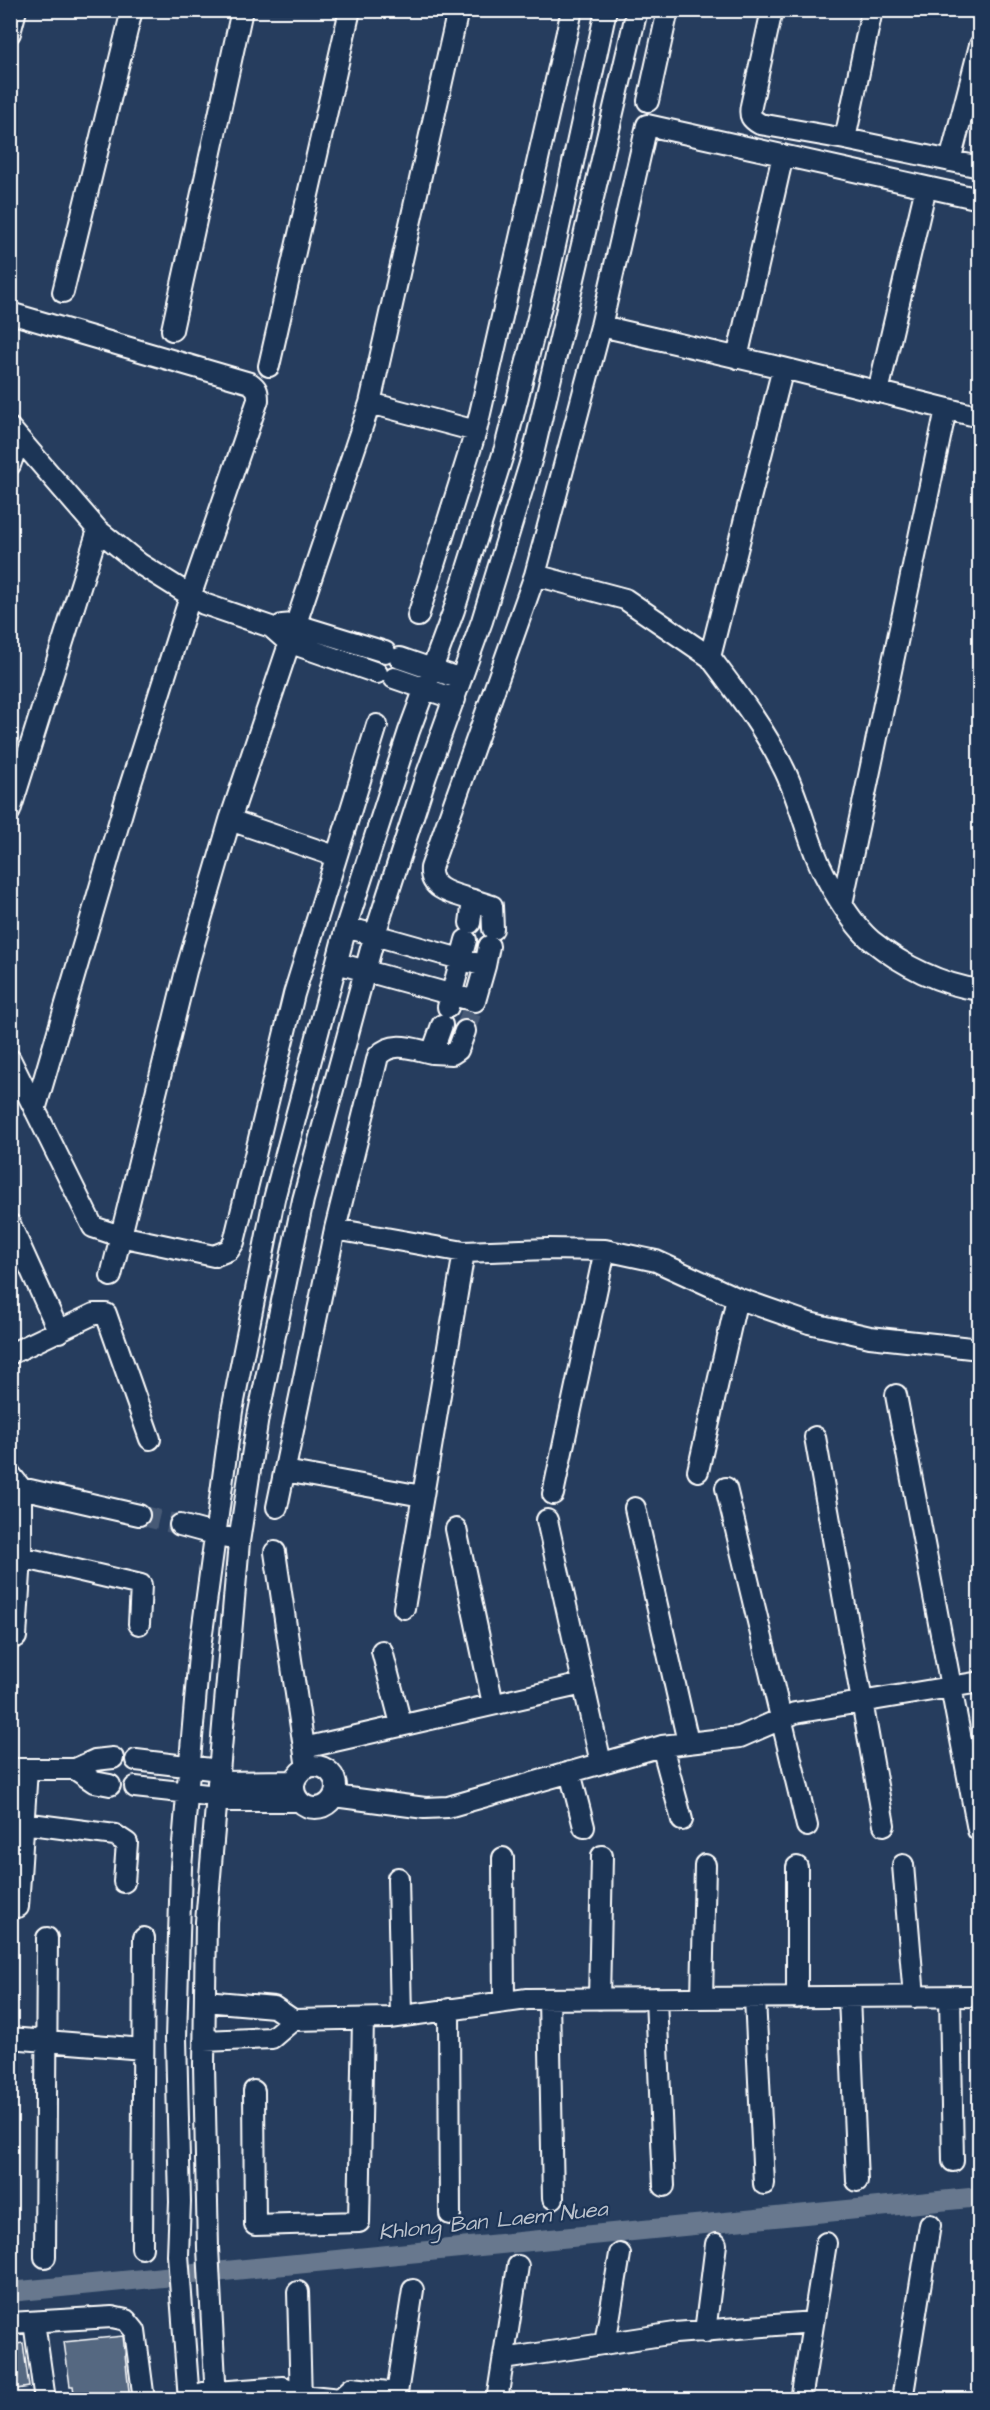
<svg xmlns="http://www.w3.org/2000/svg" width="990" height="2410" viewBox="0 0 990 2410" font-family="'Architects Daughter',sans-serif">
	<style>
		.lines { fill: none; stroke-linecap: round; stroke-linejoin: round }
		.canal { stroke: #67788e; stroke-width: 20 }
		.building { fill: #556781; stroke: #fff; stroke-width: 1.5 }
		.minor-tunnel { stroke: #475a76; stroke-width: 20; stroke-dasharray: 20 10; stroke-linecap: butt }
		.minor-casing { stroke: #fff; stroke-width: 24 }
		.minor { stroke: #1d3557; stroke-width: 20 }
		.labels { text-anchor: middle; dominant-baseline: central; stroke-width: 4.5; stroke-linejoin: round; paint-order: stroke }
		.water-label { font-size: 22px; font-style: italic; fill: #bbc2cc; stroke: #1d3557 }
	</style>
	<rect width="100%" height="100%" fill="#263d5e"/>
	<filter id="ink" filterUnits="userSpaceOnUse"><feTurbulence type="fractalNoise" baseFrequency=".0167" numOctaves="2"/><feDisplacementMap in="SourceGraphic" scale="12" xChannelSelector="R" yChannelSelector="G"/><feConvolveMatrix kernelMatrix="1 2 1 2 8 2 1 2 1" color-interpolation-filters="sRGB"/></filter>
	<g filter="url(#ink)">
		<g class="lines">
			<path class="canal" d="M 10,2292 L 980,2197"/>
		</g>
		<path class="building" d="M 123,2336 L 130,2400 L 75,2400 L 73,2386 L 70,2386 L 64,2342 Z
			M 23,2343 L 29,2387 L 10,2390 L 10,2345 Z"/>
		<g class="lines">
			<path class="minor-tunnel" d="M 465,1031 L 471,1013
				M 139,1515 L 180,1525"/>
			<defs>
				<path id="minor" d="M 772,10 L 751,106 C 749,116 751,119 760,124 L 845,139 L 980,167
					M 10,33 L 16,10
					M 648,101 L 668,10
					M 845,139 L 872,10
					M 950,161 L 980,45
					M 63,292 L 132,10
					M 10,313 L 250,383 C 257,388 258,391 258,400 L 190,597 L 125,802 L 35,1110
					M 601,326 L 783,368 L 980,417
					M 172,330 L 242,10
					M 737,358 L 783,155
					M 269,366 L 350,10
					M 878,392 L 926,187
					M 370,403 L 476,431
					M 10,428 L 98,530 L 140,564 L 204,604 L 271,627 L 288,642 L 377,673
					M 10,465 L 19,440
					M 535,575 L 625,599 L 710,657 L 783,368
					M 418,616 L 476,431 L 572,10
					M 282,625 L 294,624 L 385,652
					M 710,657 C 736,692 764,728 783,767 C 797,794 804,825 815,853 C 824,878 852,925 872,941 C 902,965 941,985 980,990
					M 400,658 L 461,679
					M 394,678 L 455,699
					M 10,811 L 98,530
					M 230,820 L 335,856
					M 473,900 C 455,894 429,891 431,868 L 535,575 L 601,326 L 647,125 L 980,199
					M 842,904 L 946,409
					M 470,923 L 473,900 L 492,906 L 493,929
					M 337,963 L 475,1001 L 485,966 L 346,927
					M 485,966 L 489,946
					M 448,1007 L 466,940
					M 442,1025 L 432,1053 L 452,1054 L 458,1050 L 465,1031
					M 432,1053 C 413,1049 393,1040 378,1056 L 335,1229 L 464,1252 L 548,1249 L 605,1250 L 656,1261 L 737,1298 L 809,1323 L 870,1337 L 980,1349
					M 10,1059 L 93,1227 L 120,1236 L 214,1256 L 229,1250 L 234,1242 L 294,994 L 377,725
					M 10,1224 L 59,1332
					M 111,1276 L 186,971 L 230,820 L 370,403 L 458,10
					M 10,1354 L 94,1314 L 106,1314 L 150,1439
					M 896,1395 L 978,1830
					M 815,1437 L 884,1825
					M 285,1471 L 422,1496
					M 698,1471 L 737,1298
					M 10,1474 L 21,1488 L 139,1515
					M 726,1488 L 807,1826
					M 553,1494 L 605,1250
					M 277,1507 L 335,1229
					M 635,1508 L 688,1742
					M 547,1520 L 601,1763
					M 180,1525 L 228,1538
					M 456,1529 L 493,1704
					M 275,1552 L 307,1768
					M 21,1557 L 141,1585 L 139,1624
					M 404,1608 L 464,1252
					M 16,1637 L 21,1557 L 21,1488
					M 382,1651 L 401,1724
					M 662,1746 L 682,1820
					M 304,1748 L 583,1684
					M 136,1760 L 219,1770
					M294 1787a21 21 0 1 1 42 0a21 21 0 1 1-42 0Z
					M 10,1769 L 75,1769 L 95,1760 L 113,1758
					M 75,1769 L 94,1782 L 110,1785
					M 570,1772 L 584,1827
					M 218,1782 L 294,1781
					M 135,1787 L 217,1796
					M 334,1796 L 425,1808 L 448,1807 L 662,1746 L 740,1737 L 795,1713 L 980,1682
					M 216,1801 L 299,1801
					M 23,1823 L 115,1835 L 127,1843 L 124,1882
					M 503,1858 L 504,2002
					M 903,1865 L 914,1997
					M 398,1878 L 401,2016
					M 18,1907 L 27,1769
					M 849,1997 L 857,2181
					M 950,1997 L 953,2161
					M 656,1998 L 664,2186
					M 702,1998 L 705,1865
					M 755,1998 L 764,2184
					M 797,1998 L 797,1867
					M 549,1999 L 553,2198
					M 599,1999 L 602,1856
					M 449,2009 L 450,2214
					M 293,2020 L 389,2018 L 527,1999 L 980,1996
					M 10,2038 L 143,2049
					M 204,2041 L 272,2038 L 293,2020 L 274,2007 L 205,2001
					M 254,2091 L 255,2225 L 359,2222 L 363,2019
					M 142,2248 L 144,1938
					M 45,2257 L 47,1938
					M 298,2292 L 301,2400
					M 34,2322 L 45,2400
					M 10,2323 L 112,2317 L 126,2320 L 135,2331 L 144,2400
					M 705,2332 L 716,2244
					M 605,2344 L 620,2254
					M 504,2359 L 675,2333 L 813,2322
					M 203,2393 L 283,2387 L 301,2395 L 296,2400
					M 397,2393 L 413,2290
					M 301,2395 L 340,2399 L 352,2388 L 397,2393 L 397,2400
					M 189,2400 L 178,2255 L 180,2202 L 176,2038 L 181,1867 L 199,1655 L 232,1411 L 274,1199 L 346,927 L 409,731 L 454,610 L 505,448 L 548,278 L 606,10
					M 216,2400 L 208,2248 L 204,2065 L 206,1922 L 239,1542 L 258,1417 L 303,1200 L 375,934 L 426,776 L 482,621 L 533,454 L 637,10
					M 497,2400 L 518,2266
					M 801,2400 L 826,2243
					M 902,2400 L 930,2225"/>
			</defs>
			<use href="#minor" class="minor-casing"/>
			<use href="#minor" class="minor"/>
		</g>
	</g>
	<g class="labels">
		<g class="water-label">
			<text transform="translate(493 2221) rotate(-6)">Khlong Ban Laem Nuea</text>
		</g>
	</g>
	<rect width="990" height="2410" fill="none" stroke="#1d3557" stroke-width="36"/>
	<rect x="18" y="18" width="954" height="2374" fill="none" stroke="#fff" stroke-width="2" filter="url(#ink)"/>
</svg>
